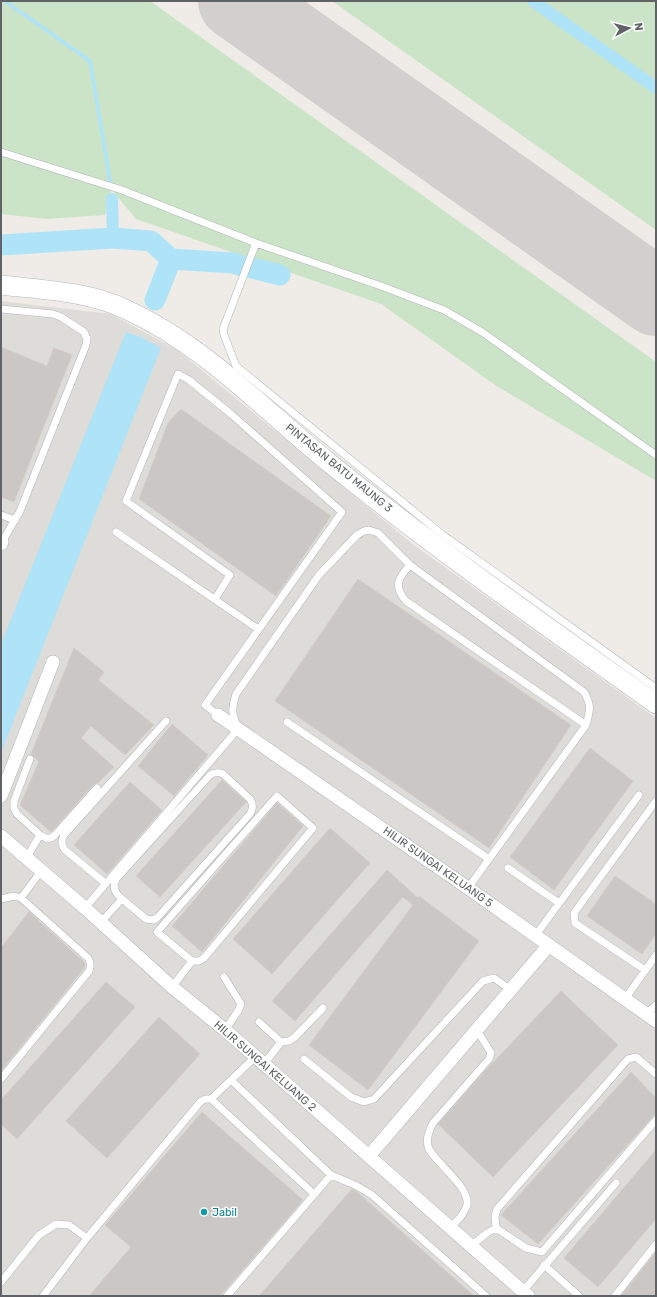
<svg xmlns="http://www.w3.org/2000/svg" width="657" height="1297" viewBox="0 0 657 1297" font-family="Rubik,sans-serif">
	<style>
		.industrial { fill: #dedcd9 }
		.green { fill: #cbe4c7 }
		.water { fill: #afe3f7 }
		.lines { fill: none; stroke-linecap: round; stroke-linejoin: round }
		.stream { stroke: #afe3f7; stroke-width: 3.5 }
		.canal { stroke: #afe3f7; stroke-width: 12 }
		.river { stroke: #afe3f7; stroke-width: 21 }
		.runway { stroke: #d1d0ce; stroke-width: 78 }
		.building { fill: #cbc7c4; stroke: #d4cdc6 }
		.lane-casing { stroke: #b2b5b8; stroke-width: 8 }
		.street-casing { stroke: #b2b5b8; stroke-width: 14 }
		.secondary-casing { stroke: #b4b7ba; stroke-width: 20 }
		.lane { stroke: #fff; stroke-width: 7 }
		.street { stroke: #fff; stroke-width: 13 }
		.secondary { stroke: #fff; stroke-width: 19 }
		.culture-dot { fill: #0f9aa8; stroke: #fff; stroke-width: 1.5 }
		.labels { text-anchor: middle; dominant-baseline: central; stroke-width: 3; stroke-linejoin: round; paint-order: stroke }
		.street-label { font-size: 11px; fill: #5f6366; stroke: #fff }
		.culture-label { font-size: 11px; fill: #0d838f; stroke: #fff; text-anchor: start }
	</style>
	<rect width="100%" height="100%" fill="#efece7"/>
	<path class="industrial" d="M 1,301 L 111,314 L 177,350 L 415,546 L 656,718 L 656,1296 L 1,1296 Z"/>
	<path class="green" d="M 1,1 L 150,1 L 656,362 L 656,481 L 495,385 L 381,304 L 136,219 L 111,189 L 112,199 L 107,206 L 105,215 L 47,219 L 1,214 Z
		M 332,1 L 656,1 L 656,230 Z"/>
	<path class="water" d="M 126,332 L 141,337 L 161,348 L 1,753 L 1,644 Z"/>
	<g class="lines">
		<path class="stream" d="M 5,1 L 90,61 L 110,181"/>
		<path class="canal" d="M 533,1 L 656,88
			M 112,199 L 113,238"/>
		<path class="river" d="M 1,245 L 113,238 L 151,241 L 171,259 L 233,263 L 242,266
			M 252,268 L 280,275
			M 155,300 L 171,259"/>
		<path class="runway" d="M 237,1 L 656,297"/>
	</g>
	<path class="building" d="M 1,347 L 47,366 L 54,348 L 72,355 L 14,502 L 1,497 Z
		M 181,409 L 331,516 L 276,596 L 139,499 L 168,423 Z
		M 358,579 L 571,725 L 489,848 L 275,701 Z
		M 74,648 L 104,672 L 98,680 L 154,725 L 125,755 L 91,726 L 81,738 L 114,767 L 98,783 L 93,785 L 51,832 L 20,805 L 39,762 L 31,754 Z
		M 172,724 L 208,755 L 174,796 L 138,766 Z
		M 590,748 L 633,781 L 554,890 L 510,857 Z
		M 222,780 L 246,802 L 160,897 L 136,876 Z
		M 130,782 L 162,810 L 107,874 L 74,845 Z
		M 277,803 L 303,826 L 202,952 L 172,926 Z
		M 330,828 L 370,863 L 272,974 L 233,939 Z
		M 387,870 L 418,898 L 419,896 L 479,941 L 368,1090 L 309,1045 L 413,905 L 403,897 L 295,1021 L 272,1001 Z
		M 615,876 L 656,904 L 656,934 L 642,954 L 587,916 Z
		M 29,912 L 85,963 L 85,967 L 1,1071 L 1,948 Z
		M 106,982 L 135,1007 L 17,1139 L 1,1124 L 1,1100 Z
		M 561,991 L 618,1045 L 493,1177 L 438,1124 L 486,1070 Z
		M 159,1017 L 200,1054 L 107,1158 L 66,1121 Z
		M 631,1072 L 656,1098 L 656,1113 L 538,1244 L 501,1215 Z
		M 202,1112 L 303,1200 L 220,1296 L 89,1296 L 131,1247 L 105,1225 Z
		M 656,1150 L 656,1219 L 598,1287 L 564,1258 Z
		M 352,1189 L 357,1192 L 474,1296 L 259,1296 Z
		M 656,1252 L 656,1296 L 621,1296 Z"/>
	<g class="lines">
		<defs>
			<path id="lane" d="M 1,152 L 122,190 L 256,243 L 381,286 L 444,310 L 482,332 L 656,455
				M 256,243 L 223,329 L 224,335 L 236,366 L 443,535 L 656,688
				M 1,309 L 53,314 L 61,317 L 84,332 L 87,339 L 86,345 L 20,511 L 2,542 L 1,541
				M 1,515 L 15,520
				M 116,532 L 258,629
				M 410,565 C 398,578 393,586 406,601 L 586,725
				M 215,599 L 230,575 L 126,501 L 178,374 L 189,380 L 231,414 L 342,512 L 205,705 L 218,715
				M 287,722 L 489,859
				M 40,835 C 46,839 50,840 55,835 L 97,788
				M 27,857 L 40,835 L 17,814 L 14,808 L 14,801 L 30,759
				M 508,868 L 559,903
				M 105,883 L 65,850 C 61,844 61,841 64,835 L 166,721
				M 1,899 L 14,896 L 21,898 L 42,870
				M 85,908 L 238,729 C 232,713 231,711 236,694 L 319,575 L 357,535 L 364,531 L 369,530 L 378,533 L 410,565 L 584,692 C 592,706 590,710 586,725 L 468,888
				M 101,922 L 122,899 L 146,919 L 153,920 L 157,918 L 250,814 C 254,808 253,804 250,799 L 223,774 C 218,772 215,772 210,775 L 116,879 C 112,888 115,893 122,899
				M 535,936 L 639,795
				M 645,970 L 575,923 L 574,913 L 656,801
				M 224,977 L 241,1004 L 238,1011 L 225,1030
				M 172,987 L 192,961 L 199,961 L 204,958 L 313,828 L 277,796 L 157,932 L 192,961
				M 625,999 L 656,955
				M 646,1014 L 656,1005
				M 259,1022 L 281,1042
				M 304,1059 L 351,1097 L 364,1102 L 374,1099 L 483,981 L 494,978 L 511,990
				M 264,1064 L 281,1042 L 289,1041 L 295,1037 L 323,1008
				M 1,1079 L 89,971 C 91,966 91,963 88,958 L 21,898
				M 231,1080 L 331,1175 L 357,1186 L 372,1195 L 486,1296
				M 211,1099 L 255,1057
				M 450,1228 C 457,1221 464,1215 467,1205 C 470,1187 437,1164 429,1149 C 425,1140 429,1131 433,1123 L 489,1059 L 491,1053 L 477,1030
				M 496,1228 L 495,1216 L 497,1209 L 628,1059 L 636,1057 L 656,1074
				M 471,1246 L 487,1233 L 496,1228 L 526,1248 L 542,1252 L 656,1120
				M 544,1265 L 579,1296
				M 1,1282 L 39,1235 L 56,1224 L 69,1225 L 87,1238
				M 523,1291 L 616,1183
				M 43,1296 L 87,1238 L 201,1101 L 206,1099 L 211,1099 L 314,1194
				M 227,1296 L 331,1175
				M 615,1296 L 656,1244"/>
			<path id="street" d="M 1,544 L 2,542
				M 218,715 L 468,888 L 656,1021
				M 1,796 L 53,662
				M 1,836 L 85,908 L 172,987 L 225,1030 L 528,1296
				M 369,1156 L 549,945"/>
			<path id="secondary" d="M 1,285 C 43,290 87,291 125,309 C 203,344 262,408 327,461 C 433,547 545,625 656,704"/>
		</defs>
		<use href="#lane" class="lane-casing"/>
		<use href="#street" class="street-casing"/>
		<use href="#secondary" class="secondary-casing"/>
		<use href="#lane" class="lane"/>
		<use href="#street" class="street"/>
		<use href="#secondary" class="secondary"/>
	</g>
	<circle class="culture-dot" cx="204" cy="1212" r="4"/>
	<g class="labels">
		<g class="street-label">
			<text transform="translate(339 468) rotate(39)">PINTASAN BATU MAUNG 3</text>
			<text transform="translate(438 867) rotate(35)">HILIR SUNGAI KELUANG 5</text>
			<text transform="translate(265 1066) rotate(41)">HILIR SUNGAI KELUANG 2</text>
		</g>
		<g class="culture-label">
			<text x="212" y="1212">Jabil</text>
		</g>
	</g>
	<rect width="657" height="1297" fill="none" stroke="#5f6366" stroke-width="4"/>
	<g transform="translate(629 28) rotate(83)" stroke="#ffffff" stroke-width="3" paint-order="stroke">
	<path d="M0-3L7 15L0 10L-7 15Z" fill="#5f6366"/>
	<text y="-6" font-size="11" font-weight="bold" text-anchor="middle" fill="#5f6366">N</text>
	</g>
</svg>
